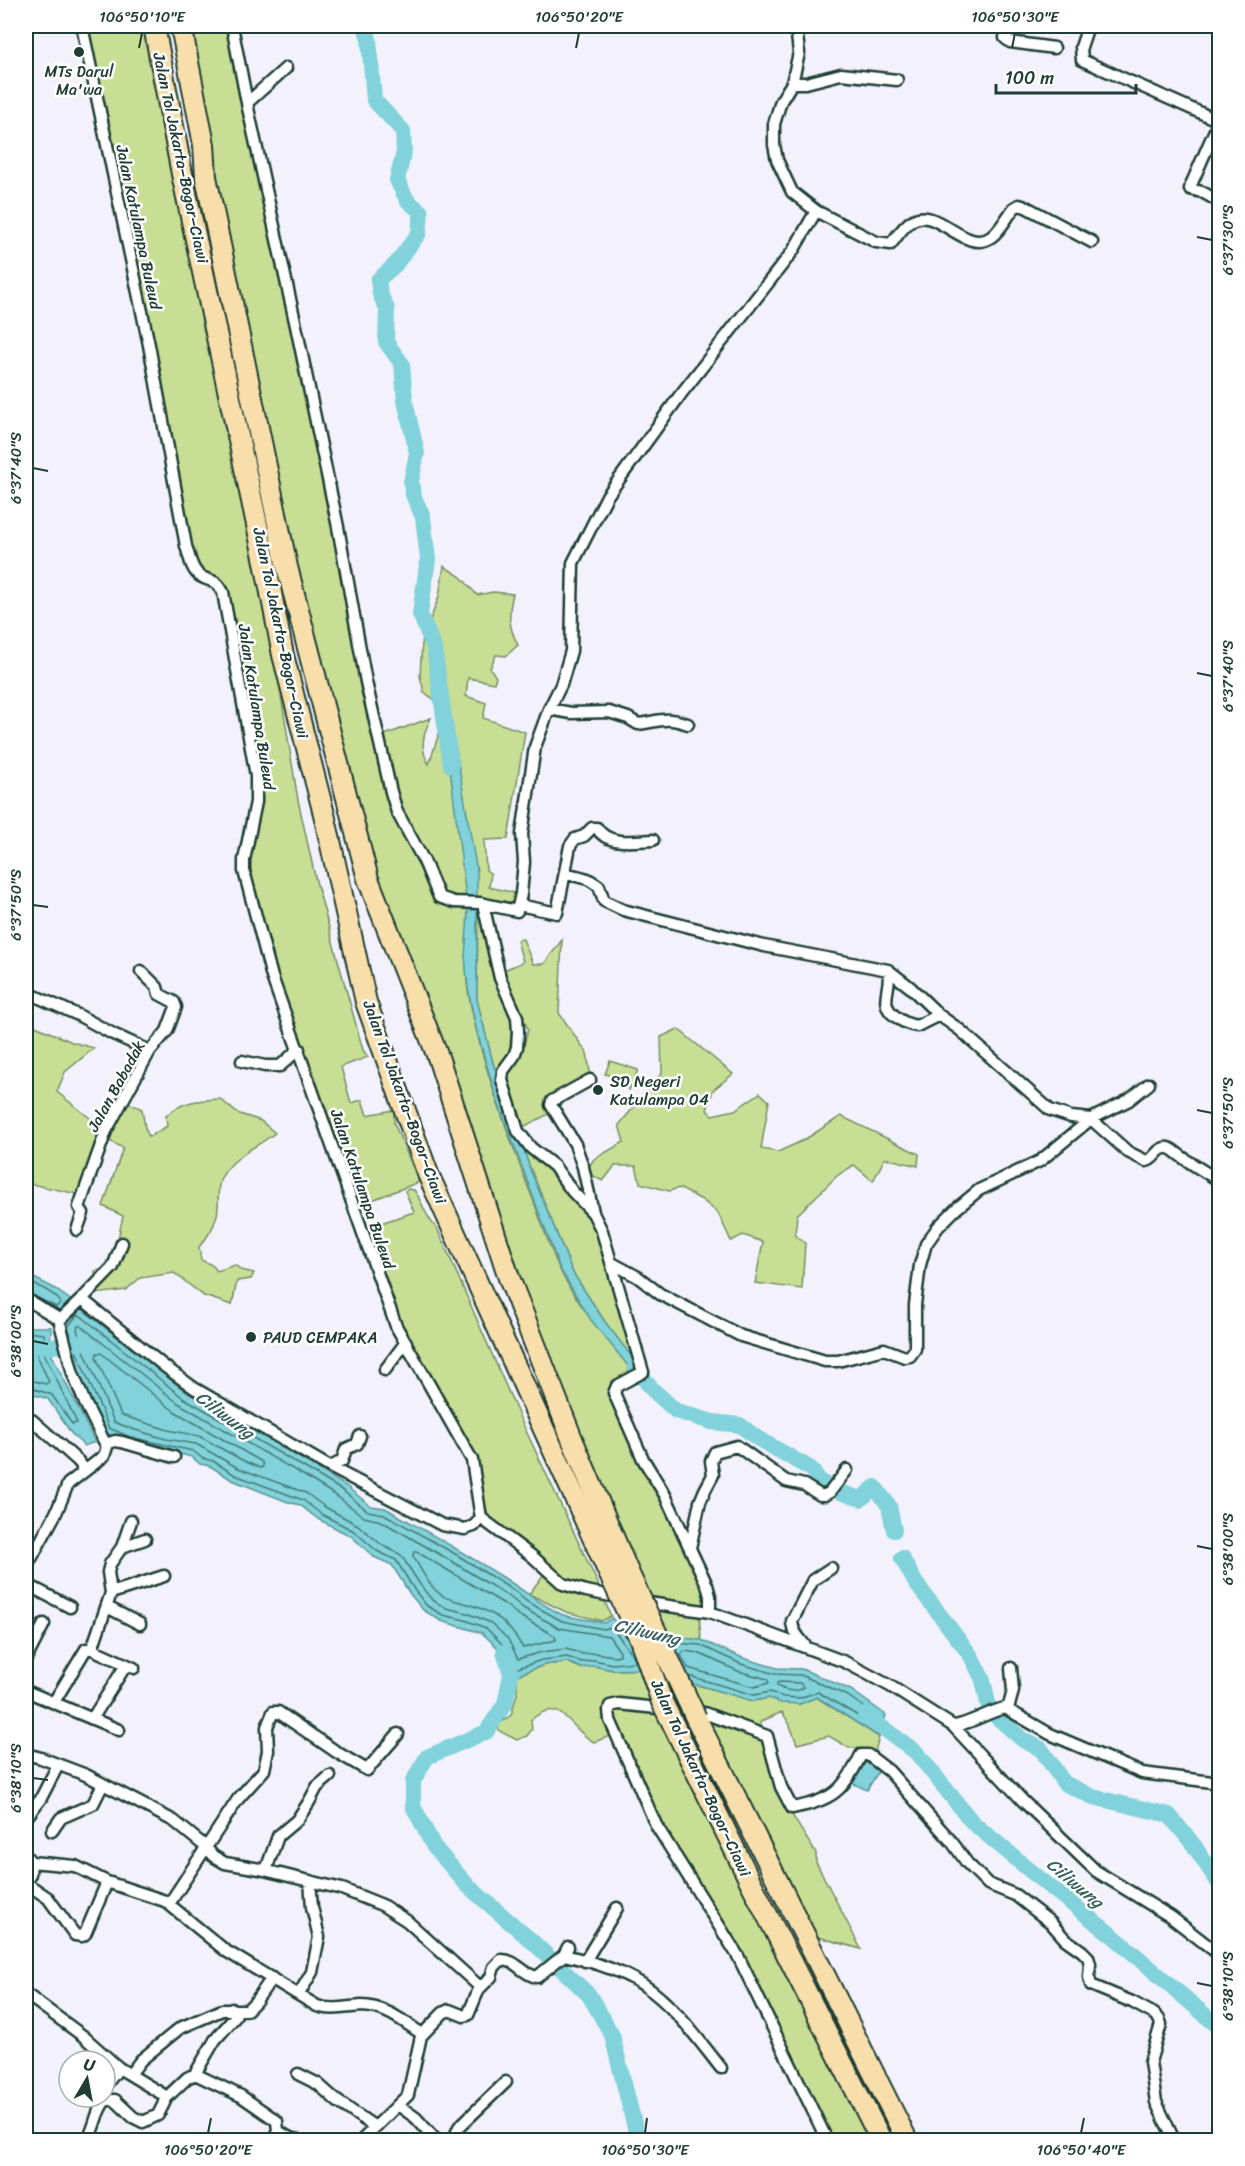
<svg xmlns="http://www.w3.org/2000/svg" width="1245" height="2166" viewBox="0 0 1245 2166" font-family="Sriracha,sans-serif">
	<style>
		.green { fill: #c7de94; stroke: #738e64; stroke-width: 1.5 }
		.water { fill: #81d2da; stroke: #5a9698; stroke-width: 1.5 }
		.lines { fill: none; stroke-linecap: round; stroke-linejoin: round }
		.shore { stroke: #467976; stroke-width: 1.5 }
		.river { stroke: #81d2da; stroke-width: 16 }
		.street-casing { stroke: #1f3d34; stroke-width: 15 }
		.highway-casing { stroke: #1f3d34; stroke-width: 24 }
		.street { stroke: #fff; stroke-width: 10 }
		.highway { stroke: #f8deab; stroke-width: 20 }
		.highway-bridge-casing { stroke: #1f3d34; stroke-width: 24; stroke-linecap: butt }
		.highway-bridge { stroke: #f8deab; stroke-width: 20 }
		.ticks { fill: none; stroke: #1f3d34; stroke-width: 2 }
		.poi-dot { fill: #1f3d34; stroke: #fff; stroke-width: 2 }
		.labels { text-anchor: middle; dominant-baseline: central; stroke-width: 5; stroke-linejoin: round; paint-order: stroke }
		.poi-label { font-size: 16px; fill: #1f3d34; stroke: #fff; text-anchor: start }
		.street-label { font-size: 16px; fill: #1f3d34; stroke: #fff }
		.water-label { font-size: 18px; font-style: italic; fill: #38625e; stroke: #fff }
		.neatline { fill: none; stroke: #1f3d34; stroke-width: 2 }
		.ticks-label { font-size: 15px; text-anchor: middle; fill: #1f3d34 }
	</style>
	<rect width="100%" height="100%" fill="#f3f2fc"/>
	<filter id="ink" filterUnits="userSpaceOnUse"><feTurbulence type="fractalNoise" baseFrequency=".0167" numOctaves="2"/><feDisplacementMap in="SourceGraphic" scale="12" xChannelSelector="R" yChannelSelector="G"/><feConvolveMatrix kernelMatrix="1 2 1 2 8 2 1 2 1" color-interpolation-filters="sRGB"/></filter>
	<g filter="url(#ink)">
		<path class="green" d="M 80,26 L 154,26 L 270,628 L 298,800 L 316,881 L 363,1050 L 368,1057 L 341,1067 L 351,1103 L 362,1100 L 367,1115 L 394,1110 L 394,1123 L 419,1182 L 354,1207 L 246,884 L 256,802 L 223,592 L 196,573 Z
			M 182,26 L 230,26 L 379,737 L 431,718 C 423,733 419,749 429,764 L 440,730 L 436,701 L 424,692 L 420,676 L 422,642 L 439,596 L 444,566 L 461,577 L 477,595 L 493,592 L 513,594 C 508,614 508,626 518,645 L 506,656 L 496,655 L 490,668 L 496,677 L 494,683 L 468,678 L 466,696 L 486,703 L 483,718 L 525,732 L 508,839 L 484,840 L 486,870 L 491,874 L 489,887 L 519,894 L 516,907 L 487,901 L 485,917 L 518,1032 L 502,1078 L 494,1067 L 477,1000 L 478,902 L 467,900 C 470,931 463,959 468,991 C 480,1059 504,1123 528,1187 C 539,1213 547,1242 559,1268 C 578,1308 610,1340 636,1375 L 614,1393 L 665,1495 L 709,1604 L 699,1611 L 701,1640 L 657,1635 L 567,1427 L 340,770 Z
			M 523,939 L 533,964 L 544,964 L 562,940 L 559,1013 L 587,1053 L 590,1072 L 596,1084 L 566,1100 L 557,1110 L 523,1127 L 510,1090 L 508,1070 L 522,1053 L 528,1030 L 504,970 L 523,962 L 517,940 Z
			M 26,1022 L 72,1042 L 94,1048 L 65,1072 L 57,1092 L 95,1122 L 107,1118 L 129,1103 L 142,1109 L 145,1128 L 149,1137 L 167,1126 L 166,1116 C 181,1101 199,1100 220,1099 L 237,1113 L 261,1121 L 275,1133 C 256,1148 234,1155 221,1178 C 216,1188 220,1203 217,1215 C 214,1227 208,1237 199,1247 L 201,1260 L 212,1265 L 217,1271 L 235,1265 L 241,1270 L 254,1273 L 251,1279 L 237,1281 L 232,1305 L 204,1296 L 174,1273 L 140,1278 L 126,1290 L 96,1294 L 95,1271 L 110,1268 L 115,1253 L 123,1216 L 103,1206 L 123,1148 L 97,1134 L 91,1171 L 77,1194 L 26,1183 L 26,1122 L 32,1113 L 26,1102 Z
			M 678,1029 L 733,1074 L 713,1090 L 707,1110 L 712,1115 L 735,1110 L 760,1093 L 769,1101 L 761,1149 L 778,1152 L 804,1140 L 841,1116 L 919,1154 L 918,1166 L 885,1158 L 873,1181 L 854,1165 L 838,1175 L 797,1215 L 795,1235 L 805,1243 L 802,1289 L 755,1283 L 763,1242 L 743,1235 L 731,1241 L 718,1213 L 702,1200 L 679,1188 L 669,1191 L 640,1183 L 636,1166 L 615,1166 L 603,1181 L 585,1172 L 594,1159 L 624,1142 L 619,1125 L 662,1073 L 661,1037 Z
			M 610,1061 L 638,1070 L 629,1090 L 615,1077 L 605,1074 Z
			M 524,1140 L 593,1213 L 641,1370 L 605,1322 L 573,1273 L 525,1155 L 523,1148 Z
			M 408,1189 L 414,1190 C 423,1202 425,1218 437,1228 L 519,1416 L 600,1588 L 580,1585 L 558,1578 L 480,1524 L 474,1465 L 403,1345 L 360,1230 L 414,1212 L 405,1191 Z
			M 544,1574 L 561,1586 L 602,1595 L 611,1616 L 602,1621 L 566,1612 L 529,1594 Z
			M 567,1662 L 581,1668 L 594,1666 L 613,1670 L 650,1669 L 881,2140 L 827,2140 L 738,1956 L 656,1823 L 616,1734 L 594,1742 C 570,1730 561,1693 531,1720 L 532,1729 L 527,1736 L 517,1740 L 501,1732 L 496,1726 L 511,1715 L 517,1694 L 517,1675 L 544,1665 Z
			M 677,1679 L 753,1701 L 769,1698 L 800,1704 L 816,1697 L 879,1737 L 874,1755 L 858,1748 L 849,1748 L 829,1736 L 797,1744 L 789,1723 L 782,1712 L 760,1722 C 764,1774 788,1810 816,1853 L 816,1862 L 861,1949 L 818,1937 L 747,1811 Z"/>
		<path class="water" d="M 447,744 L 455,744 L 477,872 L 477,1000 L 494,1067 L 502,1078 L 530,1169 L 573,1273 L 605,1322 L 651,1381 L 651,1385 L 646,1388 L 591,1320 L 560,1269 L 496,1097 L 476,1028 L 468,989 L 465,956 L 468,914 Z
			M 26,1274 L 52,1287 L 72,1301 L 59,1315 L 26,1297 Z
			M 78,1306 L 186,1392 L 310,1464 L 346,1486 L 371,1506 L 385,1508 C 424,1530 463,1552 501,1576 C 522,1589 541,1605 563,1615 C 571,1618 593,1620 604,1623 L 612,1618 L 650,1669 L 613,1670 L 594,1666 L 581,1668 L 567,1662 L 544,1665 L 517,1675 L 508,1671 L 498,1648 L 482,1633 L 441,1621 L 423,1610 L 410,1594 L 392,1565 L 374,1557 L 351,1536 L 318,1519 L 300,1505 L 288,1502 L 232,1480 L 210,1466 L 200,1464 L 192,1457 L 128,1442 L 103,1432 L 68,1347 L 61,1323 Z
			M 26,1327 L 51,1327 L 50,1351 L 95,1442 L 84,1446 L 71,1433 L 48,1399 L 26,1392 Z
			M 657,1635 L 701,1640 L 743,1658 L 777,1668 L 802,1669 L 851,1690 L 886,1715 L 879,1737 L 817,1697 L 800,1704 L 781,1703 L 769,1698 L 753,1701 L 677,1679 Z
			M 865,1760 L 880,1769 L 867,1790 L 852,1783 Z"/>
		<g class="lines">
			<path class="shore" d="M 26,1281 C 37,1286 55,1292 61,1303 L 56,1307 L 26,1292
				M 77,1315 L 81,1316 L 182,1397 L 307,1469 L 343,1491 L 368,1511 L 384,1514 L 457,1555 L 516,1592 L 526,1601 L 562,1621 L 603,1629 L 612,1627 L 635,1659 L 635,1662 L 613,1664 L 594,1660 L 582,1662 L 567,1657 L 542,1660 L 518,1668 L 514,1667 L 502,1644 L 486,1628 L 465,1620 L 443,1615 L 427,1606 L 415,1591 L 396,1560 L 377,1551 L 354,1531 L 321,1514 L 303,1500 L 235,1475 L 213,1461 L 202,1458 L 193,1451 L 130,1437 L 109,1428 L 74,1346 L 68,1327 Z
				M 78,1326 L 81,1326 L 178,1403 L 303,1475 L 338,1497 L 364,1517 L 381,1521 L 453,1562 L 511,1598 L 523,1608 L 559,1628 L 609,1636 L 620,1652 L 620,1655 L 614,1656 L 594,1653 L 583,1654 L 566,1649 L 542,1652 L 518,1659 L 508,1639 L 491,1623 L 467,1613 L 446,1608 L 432,1600 L 421,1586 L 401,1555 L 382,1545 L 358,1525 L 325,1507 L 306,1493 L 238,1468 L 196,1444 L 166,1439 L 132,1429 L 114,1422 L 81,1343 L 77,1329 Z
				M 26,1332 L 44,1334 L 44,1353 L 77,1423 L 72,1424 L 52,1395 L 26,1386
				M 26,1340 L 36,1342 L 37,1355 L 49,1382 L 46,1384 L 26,1379
				M 97,1353 L 101,1353 L 174,1411 L 262,1462 L 263,1467 L 260,1468 L 242,1460 L 199,1436 L 168,1430 L 121,1415 L 96,1357 Z
				M 414,1552 L 417,1552 L 506,1605 L 518,1615 L 555,1636 L 556,1640 L 523,1648 C 509,1624 497,1613 471,1605 C 460,1601 449,1601 440,1594 C 428,1585 421,1569 413,1556 Z
				M 673,1643 L 700,1645 L 741,1664 L 775,1674 L 801,1675 L 848,1696 L 877,1716 L 878,1719 L 876,1725 L 873,1725 L 818,1692 L 799,1698 L 783,1697 L 770,1692 L 754,1695 L 689,1676
				M 684,1651 L 698,1653 L 738,1671 L 767,1679 L 769,1683 L 754,1687 L 688,1668 L 681,1655 Z
				M 780,1682 L 800,1683 L 804,1687 C 797,1693 785,1691 777,1686 L 777,1683 Z"/>
			<path class="river" d="M 365,26 L 369,39 L 374,100 L 403,131 L 404,152 L 397,180 L 407,200 L 421,212 L 419,233 L 395,265 L 378,280 L 380,294 L 387,309 L 386,342 L 402,364 L 405,401 L 417,453 L 411,482 L 413,495 L 423,517 L 428,559 L 420,614 L 434,648 L 451,765
				M 26,1345 L 53,1346 L 81,1343
				M 635,1368 L 653,1390 L 676,1411 L 712,1422 L 740,1425 L 757,1438 L 811,1469 L 820,1481 L 840,1492 L 861,1499 L 875,1487 L 889,1506 L 894,1530
				M 902,1558 L 915,1582 L 971,1656 L 983,1680 L 989,1708 L 999,1719 L 1023,1740 L 1041,1749 L 1064,1783 L 1093,1797 L 1169,1815 L 1193,1844 L 1220,1885
				M 504,1652 L 511,1674 L 505,1704 L 486,1732 L 427,1757 L 413,1781 L 413,1806 L 434,1847 L 468,1886 L 534,1943 L 589,1995 L 612,2035 L 638,2140
				M 865,1715 L 916,1752 L 973,1823 L 1050,1887 L 1112,1935 L 1220,2028"/>
			<defs>
				<path id="street" d="M 82,26 L 149,345 L 186,546 C 189,555 191,570 200,576 C 212,583 215,578 223,592 L 256,776 L 256,802 L 244,860 L 244,871 L 272,977 L 396,1326 L 472,1460 L 481,1518
					M 232,26 L 248,108 L 296,326 L 338,527 L 366,682 L 391,792 L 397,812 L 424,861 L 439,897 L 454,902 L 480,903 L 517,911 L 521,894 L 524,862 L 522,834 L 535,747 L 549,709 L 561,685 L 571,651 L 573,563 L 607,496 L 681,394 L 793,251 L 816,211
					M 796,26 L 799,53 L 792,83 L 781,101 L 774,124 L 774,145 L 777,160 L 792,192 L 816,211 L 876,242 L 891,244 C 897,236 904,225 913,220 C 937,206 966,255 991,237 C 1000,231 1007,217 1014,208 L 1019,205 L 1026,207 L 1092,242
					M 1006,26 L 1005,38 L 1010,42 L 1054,48
					M 1088,26 L 1081,47 L 1082,60 L 1219,121 L 1191,185 L 1190,189 L 1202,192 L 1220,202
					M 792,83 L 806,83 L 841,74 L 897,80
					M 247,103 L 286,68
					M 549,709 L 571,713 L 609,712 L 628,718 L 638,724 C 661,721 664,716 688,724
					M 565,873 L 588,879 L 599,886 L 604,901 L 623,910 L 764,946 L 888,970 L 910,987 L 939,1015 L 960,1030 L 1050,1110 L 1071,1117 L 1091,1119 L 1128,1152 L 1146,1161 C 1155,1160 1156,1149 1165,1148 C 1170,1147 1174,1151 1178,1154 C 1191,1164 1205,1172 1220,1181
					M 483,904 L 500,978 L 517,1017 L 518,1032 L 517,1047 L 514,1056 L 503,1071 L 502,1080 L 518,1131 L 531,1148 L 554,1166 L 572,1191 L 593,1213 L 602,1231 L 643,1372 L 617,1386 L 614,1393 L 643,1459 L 665,1495 L 707,1585 L 710,1596 L 710,1612
					M 519,905 L 557,913 L 570,846 L 575,839 L 584,836 L 592,828 L 597,828 C 607,846 635,841 653,840
					M 888,970 C 893,987 877,1003 895,1016 C 901,1021 909,1025 917,1026 L 939,1015
					M 26,992 L 78,1015 L 113,1034 L 150,1051
					M 242,1061 L 265,1066 L 280,1066 L 299,1049
					M 590,1080 L 552,1101 L 551,1105 L 575,1144 L 583,1167 L 593,1212
					M 77,1230 L 83,1213 L 79,1207 L 106,1131 L 150,1051 L 167,1031 L 176,1007 L 174,1002 L 159,994 L 157,987 L 141,971
					M 612,1263 L 638,1277 L 660,1294 L 741,1336 L 825,1361 L 838,1361 L 884,1349 L 905,1357 L 910,1356 L 915,1349 L 915,1305 L 920,1265 L 926,1244 L 938,1227 L 956,1209 L 979,1190 L 1040,1161 L 1091,1119 L 1129,1100 L 1149,1084
					M 26,1299 L 59,1319 L 73,1374 L 85,1403 L 107,1447 L 104,1456 L 68,1484 L 56,1513 L 26,1568
					M 82,1299 L 113,1267 L 122,1243
					M 60,1320 L 82,1299 L 164,1366 L 194,1388 L 328,1466 L 442,1525 L 465,1529 L 474,1526 L 481,1518
					M 385,1370 L 406,1342
					M 32,1420 L 78,1461 L 82,1466 L 82,1471
					M 106,1444 L 115,1441 L 122,1442 L 174,1457
					M 331,1467 L 342,1461 L 346,1449 L 357,1444 L 360,1436
					M 481,1518 L 532,1556 L 563,1584 L 586,1591 L 621,1598
					M 122,1547 L 145,1539
					M 690,1548 L 700,1502 L 705,1490 L 713,1475 L 711,1461 L 715,1452 L 737,1446 L 786,1481 L 804,1485 L 820,1495 L 825,1495 L 830,1492 L 847,1470
					M 26,1584 L 70,1607
					M 111,1593 L 164,1576
					M 642,1602 L 710,1612 L 845,1662 L 890,1686 L 953,1726 C 965,1726 990,1711 1005,1708 L 1050,1734 L 1142,1773 L 1220,1783
					M 107,1607 L 140,1624
					M 807,1648 C 801,1640 792,1632 792,1621 L 813,1580 L 831,1568
					M 92,1649 L 111,1593 L 108,1572 L 110,1564 L 122,1547 L 131,1521
					M 26,1659 L 44,1624
					M 26,1691 L 119,1730
					M 54,1702 L 86,1649 L 92,1649 L 134,1668
					M 1008,1709 L 1013,1691 L 1011,1668
					M 92,1719 L 126,1665
					M 953,1726 L 1023,1801 L 1096,1871 L 1171,1917 L 1220,1955
					M 26,1754 L 41,1758 L 86,1775 L 174,1821 L 206,1847 L 213,1856 L 225,1863 L 260,1869 L 342,1889 L 382,1905 L 407,1921 L 480,1987
					M 26,1818 L 41,1798 L 58,1765
					M 52,1831 L 61,1818 L 93,1804 L 103,1784
					M 26,1856 L 31,1862 L 30,1874 L 26,1884
					M 31,1862 L 75,1866 L 107,1882 L 165,1901 L 226,1951 L 317,2006 C 331,2011 347,2007 361,2006 C 385,2006 403,2021 422,2034
					M 266,1870 L 278,1836 L 297,1820 L 309,1802 L 317,1787 L 330,1776
					M 26,1883 L 48,1898 L 75,1935 L 82,1936 L 85,1934 L 107,1882
					M 169,1904 L 238,1799 L 264,1770 L 268,1751 L 267,1727 L 273,1712 L 278,1712 L 338,1753 L 367,1770 L 398,1734
					M 564,1955 C 590,1961 620,1970 642,1984 C 674,2005 698,2039 721,2068
					M 585,1961 L 617,1908
					M 26,1994 L 83,2036 L 119,2068 L 167,2097 L 187,2078 L 195,2074 L 241,2096 L 277,2121 L 278,2131 L 272,2140
					M 299,1994 L 312,1972 L 319,1937 L 312,1907 L 310,1881
					M 131,2073 L 141,2060 L 180,2028 L 222,2010 L 247,2010 L 255,2002 L 272,1978
					M 195,2074 L 215,2040 L 235,2017 L 236,2013 L 232,2009
					M 298,2074 L 318,2084 L 337,2101 L 375,2127
					M 105,2086 L 119,2068
					M 398,2105 L 416,2118 L 436,2140
					M 278,2131 L 290,2138 L 298,2140
					M 87,2140 C 96,2128 95,2111 106,2100 L 115,2100 L 133,2117 L 143,2122 L 158,2115 L 167,2097
					M 362,2140 L 408,2095 L 421,2036 L 443,2013 L 449,2010 L 464,2016 L 468,2015 L 479,1989 L 491,1977 L 494,1967 L 501,1960 C 516,1959 523,1975 537,1977 L 564,1955 L 568,1947
					M 458,2140 L 456,2134 L 459,2127 L 506,2082
					M 827,2140 L 738,1956 L 656,1825 L 610,1720 L 609,1710 L 610,1706 L 619,1704 L 704,1713 L 767,1736 L 781,1787 L 792,1808 C 831,1801 844,1791 861,1755 L 868,1755 L 889,1771 L 952,1842 L 967,1863 L 988,1884 L 1015,1895 L 1050,1922 L 1065,1939 L 1082,1951 L 1088,1957 L 1090,1964 L 1089,1977 L 1091,1985 L 1132,2002 L 1154,2014 L 1159,2019 L 1161,2024 L 1159,2031 L 1150,2062 L 1156,2102 L 1174,2140"/>
				<path id="highway" d="M 154,26 L 182,174 L 265,562 L 283,655 L 324,814 L 366,1002 L 428,1174 L 610,1575
					M 181,26 L 204,145 L 206,177 L 287,567 L 368,879 L 438,1057 L 509,1278 L 572,1439 L 628,1572
					M 696,1718 L 907,2140
					M 673,1724 L 750,1881 L 881,2140"/>
			</defs>
			<use href="#street" class="street-casing"/>
			<use href="#highway" class="highway-casing"/>
			<use href="#street" class="street"/>
			<use href="#highway" class="highway"/>
			<defs>
				<path id="highway-bridge" d="M 628,1572 L 696,1718
					M 610,1575 L 640,1639 L 662,1702 L 673,1724"/>
			</defs>
			<use href="#highway-bridge" class="highway-bridge-casing"/>
			<use href="#highway-bridge" class="highway-bridge"/>
		</g>
	</g>
	<path class="ticks" d="M 139,48 L 142,33M 576,48 L 579,33M 1012,48 L 1015,33M 1197,237 L 1212,240M 33,468 L 48,471M 1197,673 L 1212,676M 33,905 L 48,907M 1197,1110 L 1212,1113M 33,1341 L 48,1344M 1197,1546 L 1212,1549M 33,1778 L 48,1780M 1197,1983 L 1212,1986M 208,2133 L 211,2118M 645,2133 L 647,2118M 1081,2133 L 1084,2118"/>
	<g class="poi-dot">
		<circle cx="79" cy="52" r="6"/>
		<circle cx="598" cy="1090" r="6"/>
		<circle cx="251" cy="1337" r="6"/>
	</g>
	<g class="labels">
		<g class="poi-label">
			<text x="79" y="71" text-anchor="middle">MTs Darul<tspan x="79" dy="18">Ma'wa</tspan></text>
			<text x="610" y="1081">SD Negeri<tspan x="610" dy="18">Katulampa 04</tspan></text>
			<text x="263" y="1337">PAUD CEMPAKA</text>
		</g>
		<g class="street-label">
			<text transform="translate(181 158) rotate(78)">Jalan Tol Jakarta–Bogor–Ciawi</text>
			<text transform="translate(139 227) rotate(78)">Jalan Katulampa Buleud</text>
			<text transform="translate(281 633) rotate(78)">Jalan Tol Jakarta–Bogor–Ciawi</text>
			<text transform="translate(257 707) rotate(81)">Jalan Katulampa Buleud</text>
			<text transform="translate(116 1086) rotate(-61)">Jalan Babadak</text>
			<text transform="translate(405 1102) rotate(70)">Jalan Tol Jakarta–Bogor–Ciawi</text>
			<text transform="translate(363 1189) rotate(71)">Jalan Katulampa Buleud</text>
			<text transform="translate(701 1778) rotate(65)">Jalan Tol Jakarta–Bogor–Ciawi</text>
		</g>
		<g class="water-label">
			<text transform="translate(225 1415) rotate(37)">Ciliwung</text>
			<text transform="translate(647 1632) rotate(13)">Ciliwung</text>
			<text transform="translate(1075 1883) rotate(40)">Ciliwung</text>
		</g>
	</g>
	<rect width="1245" height="2166" fill="none" stroke="#fff" stroke-width="66"/>
	<g transform="translate(87 2079) rotate(10)"><circle r="28" fill="#ffffff" stroke="#a5b1ae" stroke-width="1.5"/>
	<path d="M0-4.5L10 22L0 15L-10 22Z" fill="#1f3d34"/>
	<text y="-9" font-size="16" font-weight="bold" text-anchor="middle" fill="#1f3d34">U</text>
	</g>
	<path d="M996 84v9h140v-9" fill="none" stroke="#1f3d34" stroke-width="3"/>
	<text x="1005" y="84" font-size="18" fill="#1f3d34" stroke="#ffffff" stroke-width="4.5" paint-order="stroke">100 m</text>
	<rect x="33" y="33" width="1179" height="2100" class="neatline"/>
	<g class="ticks-label">
		<text x="142" y="22">106°50'10"E</text>
		<text x="579" y="22">106°50'20"E</text>
		<text x="1015" y="22">106°50'30"E</text>
		<text transform="translate(1228 240) rotate(-90)" y="5">6°37'30"S</text>
		<text transform="translate(16 468) rotate(-90)" y="5">6°37'40"S</text>
		<text transform="translate(1228 676) rotate(-90)" y="5">6°37'40"S</text>
		<text transform="translate(16 905) rotate(-90)" y="5">6°37'50"S</text>
		<text transform="translate(1228 1113) rotate(-90)" y="5">6°37'50"S</text>
		<text transform="translate(16 1341) rotate(-90)" y="5">6°38'00"S</text>
		<text transform="translate(1228 1549) rotate(-90)" y="5">6°38'00"S</text>
		<text transform="translate(16 1778) rotate(-90)" y="5">6°38'10"S</text>
		<text transform="translate(1228 1986) rotate(-90)" y="5">6°38'10"S</text>
		<text x="208" y="2155">106°50'20"E</text>
		<text x="645" y="2155">106°50'30"E</text>
		<text x="1081" y="2155">106°50'40"E</text>
	</g>
</svg>
